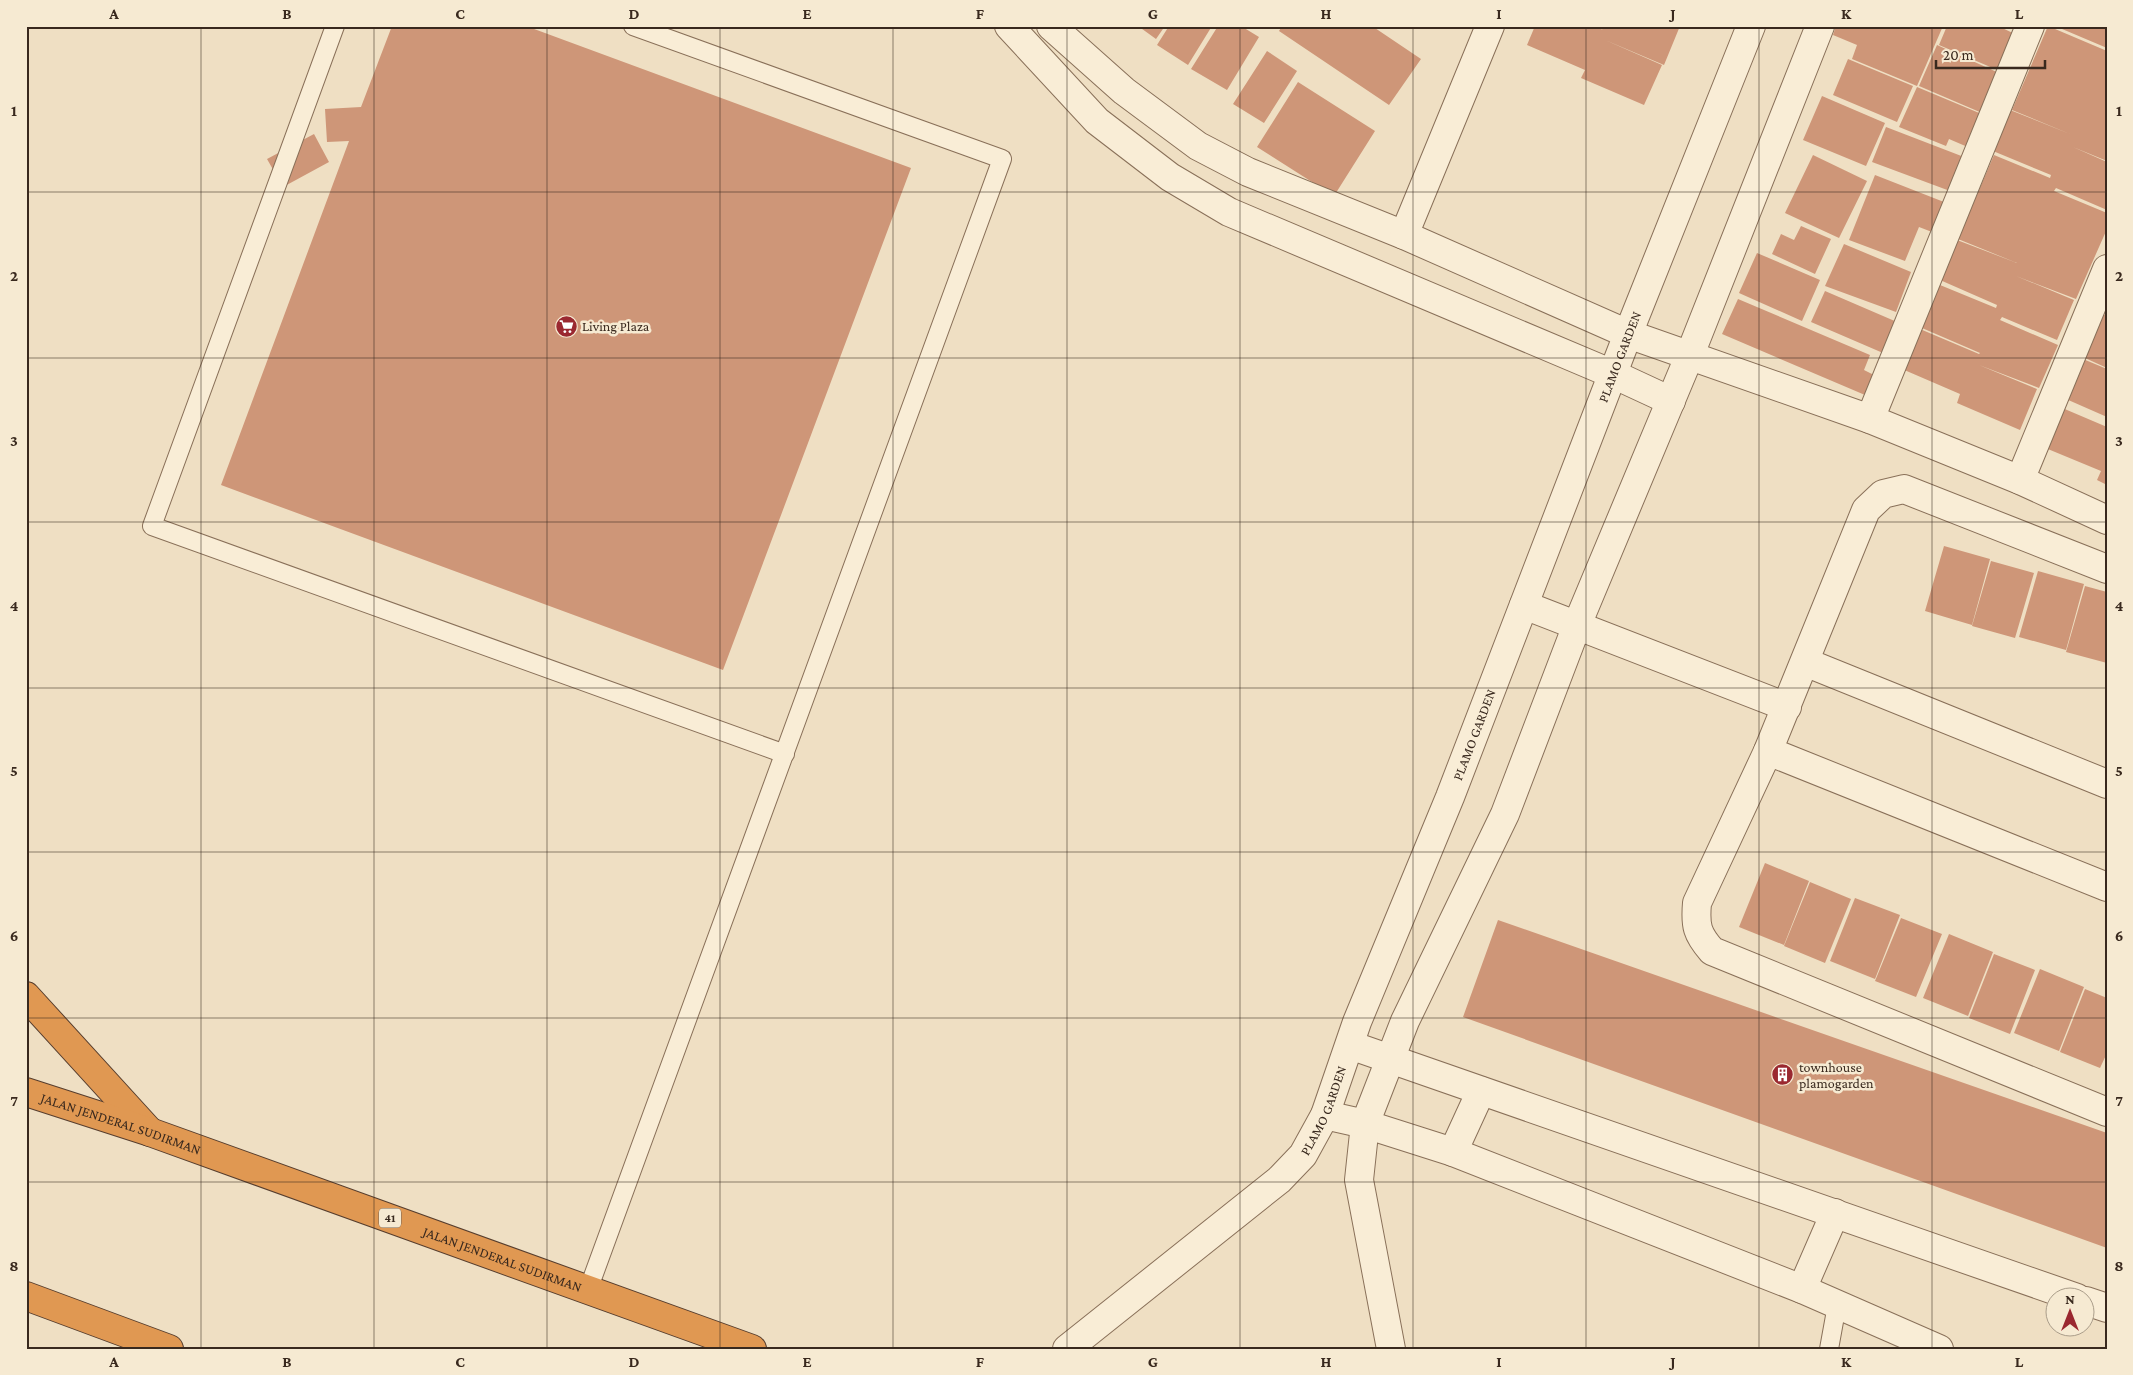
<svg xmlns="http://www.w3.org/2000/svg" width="2133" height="1375" viewBox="0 0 2133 1375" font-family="'Crimson Pro',serif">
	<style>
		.building { fill: #ce9678 }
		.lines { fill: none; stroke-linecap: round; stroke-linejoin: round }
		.lane-casing { stroke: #897059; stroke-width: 20 }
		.street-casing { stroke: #897059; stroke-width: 30 }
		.highway-casing { stroke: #573e2e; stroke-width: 30 }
		.lane { stroke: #f9edd6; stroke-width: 18 }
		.street { stroke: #f9edd6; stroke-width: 28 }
		.highway { stroke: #e09852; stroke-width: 28 }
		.grid { fill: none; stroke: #39291e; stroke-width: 1; stroke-opacity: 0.55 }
		.labels { text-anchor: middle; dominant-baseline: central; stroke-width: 5; stroke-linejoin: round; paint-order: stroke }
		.shield { fill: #f6ead2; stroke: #726354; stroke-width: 1 }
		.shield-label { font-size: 12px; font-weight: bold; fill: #39291e }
		.poi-label { font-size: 14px; fill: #39291e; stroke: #f6ead2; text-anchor: start }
		.street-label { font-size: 14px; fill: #39291e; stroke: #f6ead2 }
		.neatline { fill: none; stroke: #39291e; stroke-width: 2 }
		.grid-label { font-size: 16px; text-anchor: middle; font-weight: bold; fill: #39291e }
	</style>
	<rect width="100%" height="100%" fill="#efdfc3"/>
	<path class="building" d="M 392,26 L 526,26 L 911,168 L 723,670 L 221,485 L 349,141 L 327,142 L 325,109 L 361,107 Z
		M 1138,26 L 1165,26 L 1156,39 Z
		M 1169,26 L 1212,26 L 1188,65 L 1157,45 Z
		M 1218,26 L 1241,26 L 1259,37 L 1227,90 L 1191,69 Z
		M 1282,26 L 1372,26 L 1421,59 L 1389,105 L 1279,31 Z
		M 1535,26 L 1595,26 L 1603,30 L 1598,26 L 1680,26 L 1664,65 L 1605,40 L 1662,65 L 1644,105 L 1581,78 L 1585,70 L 1527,45 Z
		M 1836,26 L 1943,26 L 1917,86 L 1852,59 L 1857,45 L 1833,35 Z
		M 1947,26 L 1998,26 L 2017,35 L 2002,72 L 1939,45 Z
		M 2048,26 L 2107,51 L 2107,161 L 2073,147 L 2107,162 L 2107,210 L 2056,188 L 2054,191 L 2107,213 L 2107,229 L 2076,299 L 2016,276 L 2074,300 L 2057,340 L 2002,317 L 2000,320 L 2058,345 L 2039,388 L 1979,365 L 2037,389 L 2020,430 L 1957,403 L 1960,394 L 1902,369 L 1920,329 L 1979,354 L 1980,353 L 1922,328 L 1940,285 L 1996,308 L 1997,305 L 1940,280 L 1957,240 L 2017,263 L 1958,239 L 1994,155 L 2050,178 L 2051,175 L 1993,151 L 2010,110 L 2070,134 L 2012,110 Z
		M 2055,26 L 2107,26 L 2107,48 Z
		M 1937,45 L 1999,73 L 1982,113 L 1919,86 Z
		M 1267,51 L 1297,71 L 1264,123 L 1233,104 Z
		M 1848,59 L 1913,86 L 1897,122 L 1833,95 Z
		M 1298,82 L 1375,131 L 1334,196 L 1257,147 Z
		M 1917,87 L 1984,115 L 1970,148 L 1949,139 L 1946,146 L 1899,127 Z
		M 1822,96 L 1885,123 L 1866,166 L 1803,140 Z
		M 1886,127 L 1964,157 L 1950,191 L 1872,162 Z
		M 314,134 L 329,162 L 283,187 L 267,159 Z
		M 1813,155 L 1867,181 L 1839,238 L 1785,213 Z
		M 1875,175 L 1944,202 L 1932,232 L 1919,227 L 1905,261 L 1849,240 Z
		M 1801,226 L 1831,239 L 1815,274 L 1772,254 L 1781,234 L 1794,240 Z
		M 1844,244 L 1911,272 L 1896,312 L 1825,286 Z
		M 1757,253 L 1820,280 L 1802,321 L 1739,293 Z
		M 1825,291 L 1897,322 L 1883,353 L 1811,322 Z
		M 1738,299 L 1870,355 L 1864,370 L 1874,375 L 1865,395 L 1722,334 Z
		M 2103,314 L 2107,316 L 2107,368 L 2085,358 Z
		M 2083,359 L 2107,369 L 2107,417 L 2066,399 Z
		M 2060,407 L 2107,427 L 2107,485 L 2097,480 L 2101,471 L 2043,447 Z
		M 1944,546 L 1990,559 L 1972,625 L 1925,611 Z
		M 1991,561 L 2034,573 L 2015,638 L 1972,626 Z
		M 2038,571 L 2084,584 L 2066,650 L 2019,637 Z
		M 2085,586 L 2107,592 L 2107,663 L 2066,652 Z
		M 1765,863 L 1809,881 L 1784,945 L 1739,927 Z
		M 1810,882 L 1851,899 L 1825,963 L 1784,946 Z
		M 1855,898 L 1900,915 L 1875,979 L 1830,961 Z
		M 1901,918 L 1942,934 L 1916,997 L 1875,981 Z
		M 1498,920 L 2107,1133 L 2107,1248 L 1463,1017 Z
		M 1949,934 L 1993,952 L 1968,1016 L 1923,998 Z
		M 1994,954 L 2035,970 L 2010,1034 L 1969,1018 Z
		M 2040,969 L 2084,987 L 2059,1051 L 2014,1033 Z
		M 2085,989 L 2107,998 L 2107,1053 L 2100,1068 L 2060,1052 Z"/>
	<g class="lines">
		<defs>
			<path id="lane" d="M 335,26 L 152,526 L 785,754
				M 588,1290 L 1002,159 L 633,26
				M 1829,1349 L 1837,1305"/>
			<g id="street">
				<path d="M 1009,26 L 1097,121 L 1170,177 L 1229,212 L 1615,375 L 1671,401"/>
				<path d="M 1051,26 L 1124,91 L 1198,146 L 1248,172 L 1404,235 L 1628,334 L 1870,419 L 2020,480 L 2107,520"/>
				<path d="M 1404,235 L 1490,26"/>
				<path d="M 1870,419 L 2030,26"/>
				<path d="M 2020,480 L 2107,269"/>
				<path d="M 2107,569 L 1904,489 L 1883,494 L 1866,510 L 1768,751 L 1697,903 C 1695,926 1697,934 1712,951 L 2107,1112"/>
				<path d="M 1524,605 L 1787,707"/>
				<path d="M 1805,662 L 2107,784"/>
				<path d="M 1768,751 L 2107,887"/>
				<path d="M 1350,1045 L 2077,1298"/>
				<path d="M 1325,1115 L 1365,1124 L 1453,1152 L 1802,1289 L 1939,1349"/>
				<path d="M 1453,1152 L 1481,1091"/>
				<path d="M 1802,1289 L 1835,1213"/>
				<path d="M 2086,1301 L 2107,1308"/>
				<path id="s1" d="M 1067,1349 L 1279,1180 L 1303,1155 L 1325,1115 L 1357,1022 L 1450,797 L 1628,334 L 1751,26"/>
				<path d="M 1391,1349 L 1359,1180 L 1365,1124 L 1405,1021 L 1505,814 L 1577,625 L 1689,357 L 1820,26"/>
			</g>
			<g id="highway">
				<path d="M 26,996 L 150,1132"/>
				<path id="s2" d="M 26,1092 L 150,1132 L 752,1349"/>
				<path d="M 26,1296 L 169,1349"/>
			</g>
		</defs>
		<use href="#lane" class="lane-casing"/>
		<use href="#street" class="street-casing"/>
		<use href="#highway" class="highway-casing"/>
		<use href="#lane" class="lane"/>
		<use href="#street" class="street"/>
		<use href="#highway" class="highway"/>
	</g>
	<path class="grid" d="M 201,26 L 201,1349M 374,26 L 374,1349M 547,26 L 547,1349M 720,26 L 720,1349M 893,26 L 893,1349M 1067,26 L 1067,1349M 1240,26 L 1240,1349M 1413,26 L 1413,1349M 1586,26 L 1586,1349M 1759,26 L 1759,1349M 1932,26 L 1932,1349M 26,192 L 2107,192M 26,358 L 2107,358M 26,522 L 2107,522M 26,688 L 2107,688M 26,852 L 2107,852M 26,1018 L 2107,1018M 26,1182 L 2107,1182"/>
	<defs>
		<symbol id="supermarket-disc" viewBox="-11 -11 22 22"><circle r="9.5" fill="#9a2830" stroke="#f6ead2"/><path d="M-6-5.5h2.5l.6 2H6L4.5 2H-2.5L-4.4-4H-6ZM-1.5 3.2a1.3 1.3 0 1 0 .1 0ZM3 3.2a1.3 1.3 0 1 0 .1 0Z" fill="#fff"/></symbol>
		<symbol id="building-disc" viewBox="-11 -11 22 22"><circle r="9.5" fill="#9a2830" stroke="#f6ead2"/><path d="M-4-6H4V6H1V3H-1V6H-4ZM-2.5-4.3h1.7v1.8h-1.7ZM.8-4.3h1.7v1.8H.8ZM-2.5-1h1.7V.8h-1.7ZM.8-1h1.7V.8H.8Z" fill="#fff"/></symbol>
	</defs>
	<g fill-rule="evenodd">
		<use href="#supermarket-disc" x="554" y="314" width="25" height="25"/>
		<use href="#building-disc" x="1770" y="1062" width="25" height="25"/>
	</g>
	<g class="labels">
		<rect class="shield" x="379" y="1208.5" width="22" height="19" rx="4"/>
		<g class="shield-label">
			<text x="390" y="1218">41</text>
		</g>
		<g class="poi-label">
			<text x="582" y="326">Living Plaza</text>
			<text x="1799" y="1067">townhouse<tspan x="1799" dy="16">plamogarden</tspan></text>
		</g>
		<g class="street-label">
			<text stroke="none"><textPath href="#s1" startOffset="1165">PLAMO GARDEN</textPath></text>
			<text stroke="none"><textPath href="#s1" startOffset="760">PLAMO GARDEN</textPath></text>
			<text stroke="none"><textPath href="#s1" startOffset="355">PLAMO GARDEN</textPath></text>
			<text stroke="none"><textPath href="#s2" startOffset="100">JALAN JENDERAL SUDIRMAN</textPath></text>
			<text stroke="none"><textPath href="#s2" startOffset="505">JALAN JENDERAL SUDIRMAN</textPath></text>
		</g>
	</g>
	<rect width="2133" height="1375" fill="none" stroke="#f6ead2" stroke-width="55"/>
	<g transform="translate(2070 1312)"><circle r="24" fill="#f6ead2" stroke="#aa9d8a"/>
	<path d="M0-4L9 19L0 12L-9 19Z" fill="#9a2830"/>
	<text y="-8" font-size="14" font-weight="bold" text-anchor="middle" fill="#39291e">N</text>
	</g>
	<path d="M1936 60v8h109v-8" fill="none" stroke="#39291e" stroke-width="2.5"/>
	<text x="1943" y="60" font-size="15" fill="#39291e" stroke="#f6ead2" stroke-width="4" paint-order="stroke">20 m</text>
	<rect x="28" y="28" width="2078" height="1320" class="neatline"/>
	<g class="grid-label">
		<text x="114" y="19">A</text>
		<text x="287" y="19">B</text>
		<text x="460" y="19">C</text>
		<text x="634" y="19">D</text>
		<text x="807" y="19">E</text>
		<text x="980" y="19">F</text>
		<text x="1153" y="19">G</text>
		<text x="1326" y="19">H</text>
		<text x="1499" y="19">I</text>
		<text x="1673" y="19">J</text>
		<text x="1846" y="19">K</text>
		<text x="2019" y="19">L</text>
		<text x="14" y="116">1</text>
		<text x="2119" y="116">1</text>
		<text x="14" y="281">2</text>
		<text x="2119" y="281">2</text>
		<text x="14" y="446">3</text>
		<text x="2119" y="446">3</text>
		<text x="14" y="611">4</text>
		<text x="2119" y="611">4</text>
		<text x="14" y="776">5</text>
		<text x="2119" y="776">5</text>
		<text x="14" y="941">6</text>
		<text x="2119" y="941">6</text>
		<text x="14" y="1106">7</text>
		<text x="2119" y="1106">7</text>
		<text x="14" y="1271">8</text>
		<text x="2119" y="1271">8</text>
		<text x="114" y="1367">A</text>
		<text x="287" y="1367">B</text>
		<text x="460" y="1367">C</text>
		<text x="634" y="1367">D</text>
		<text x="807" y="1367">E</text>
		<text x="980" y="1367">F</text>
		<text x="1153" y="1367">G</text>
		<text x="1326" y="1367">H</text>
		<text x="1499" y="1367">I</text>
		<text x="1673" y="1367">J</text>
		<text x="1846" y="1367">K</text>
		<text x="2019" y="1367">L</text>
	</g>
</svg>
